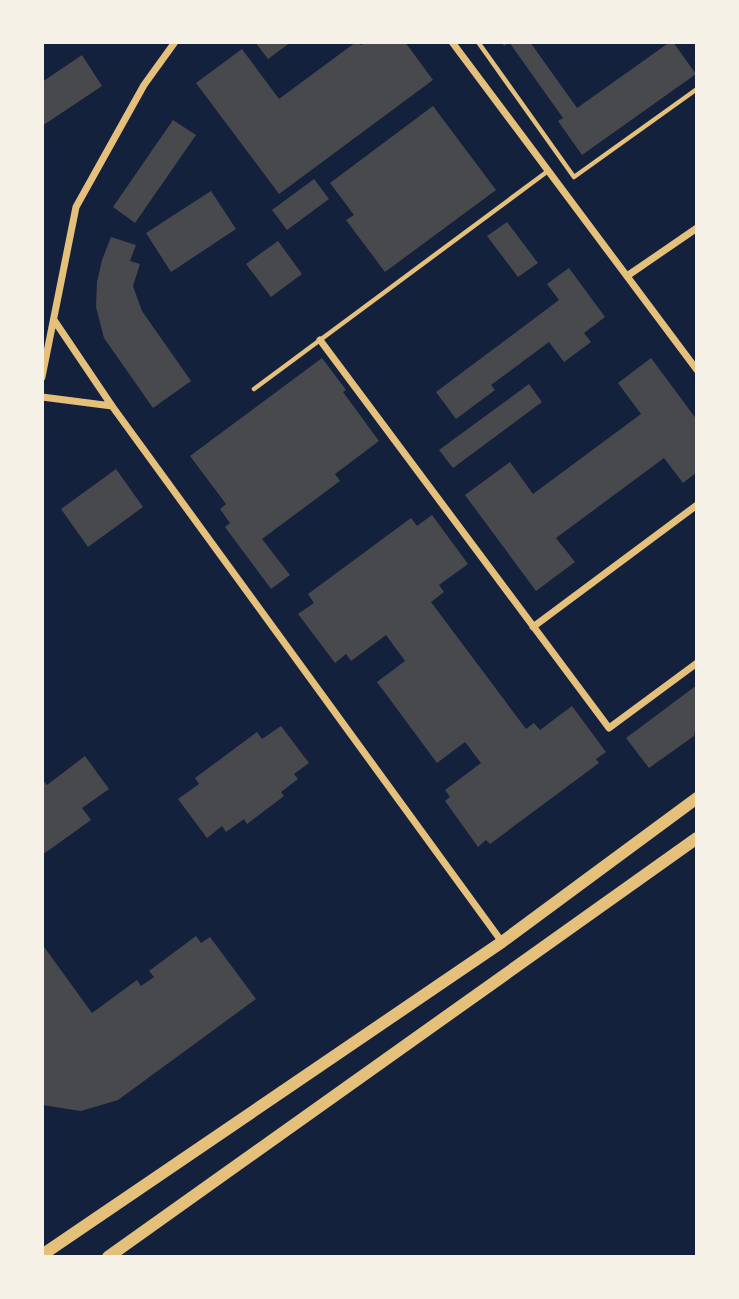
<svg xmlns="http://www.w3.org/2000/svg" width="739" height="1299" viewBox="0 0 739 1299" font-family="'Exo 2',sans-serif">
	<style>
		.building { fill: #48494c }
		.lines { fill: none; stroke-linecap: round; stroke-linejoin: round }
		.service { stroke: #e5c07b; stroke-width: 4.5 }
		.minor { stroke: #e5c07b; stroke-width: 7 }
		.secondary { stroke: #e5c07b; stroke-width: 12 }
	</style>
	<rect width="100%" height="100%" fill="#14213d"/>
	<path class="building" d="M 255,42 L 291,42 L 268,59 Z
		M 356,42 L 361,45 L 365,42 L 405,42 L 433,80 L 279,194 L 196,83 L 242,49 L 279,99 Z
		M 502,42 L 530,42 L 577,108 L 670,42 L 673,42 L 696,74 L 582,155 L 558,121 L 563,118 L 509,42 L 504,46 Z
		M 82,55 L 102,86 L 42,126 L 42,82 Z
		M 433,106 L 496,190 L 385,272 L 346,220 L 354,215 L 330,183 Z
		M 173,120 L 196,135 L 135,223 L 113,207 Z
		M 314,179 L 329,199 L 287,230 L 272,210 Z
		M 211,191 L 236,229 L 171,272 L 146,233 Z
		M 507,222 L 538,263 L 518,277 L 487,236 Z
		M 111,237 L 136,245 L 130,261 L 140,264 L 133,286 L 142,311 L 191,381 L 153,408 L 104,338 L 96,307 L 97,282 L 102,260 Z
		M 278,241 L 302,274 L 271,297 L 246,264 Z
		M 569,268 L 605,317 L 584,333 L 591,342 L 564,362 L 549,342 L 491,385 L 495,390 L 456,419 L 436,392 L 559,300 L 547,284 Z
		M 322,358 L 346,390 L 343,392 L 379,441 L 335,474 L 340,481 L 262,539 L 290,575 L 271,589 L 225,527 L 230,523 L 220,509 L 226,504 L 190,456 Z
		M 651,358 L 697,420 L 697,472 L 683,483 L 664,458 L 556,538 L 575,562 L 536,591 L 465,495 L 510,462 L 533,494 L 641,414 L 618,383 Z
		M 529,384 L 542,402 L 453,468 L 439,450 Z
		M 116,469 L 143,507 L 88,547 L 61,509 Z
		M 432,515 L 468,564 L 439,585 L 444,592 L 431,602 L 526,729 L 534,723 L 540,730 L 572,706 L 606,752 L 596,759 L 599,763 L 490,844 L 486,840 L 478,847 L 445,801 L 450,797 L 445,790 L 481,763 L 465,742 L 437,763 L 377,682 L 405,661 L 386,635 L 351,661 L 346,654 L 335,663 L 298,614 L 314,603 L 308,594 L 411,518 L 417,526 Z
		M 697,685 L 697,720 L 694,736 L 649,768 L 626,738 Z
		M 281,726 L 309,763 L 294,774 L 298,779 L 281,792 L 284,796 L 247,824 L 244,819 L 226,832 L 222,826 L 207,838 L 178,799 L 199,784 L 195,778 L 257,732 L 262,739 Z
		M 85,756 L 109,789 L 82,808 L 91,820 L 42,855 L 42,779 L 47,785 Z
		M 196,936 L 201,943 L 210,937 L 256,999 L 118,1100 L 81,1111 L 42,1105 L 42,944 L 92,1013 L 137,980 L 141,986 L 154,977 L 149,971 Z"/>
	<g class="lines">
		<path class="service" d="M 478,42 L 574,177 L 697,89
			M 254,389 L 548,171"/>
		<path class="minor" d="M 452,42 L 697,370
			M 627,276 L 697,228
			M 54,320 L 112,406 L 502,942
			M 320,340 L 609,728 L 697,663
			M 42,377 L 76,207 L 144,85 L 175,42
			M 42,397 L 112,406
			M 533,627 L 697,505"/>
		<path class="secondary" d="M 42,1255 L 502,942 L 697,798
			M 108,1257 L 697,838"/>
	</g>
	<rect width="739" height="1299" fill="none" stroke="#f6f1e7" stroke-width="88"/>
</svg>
